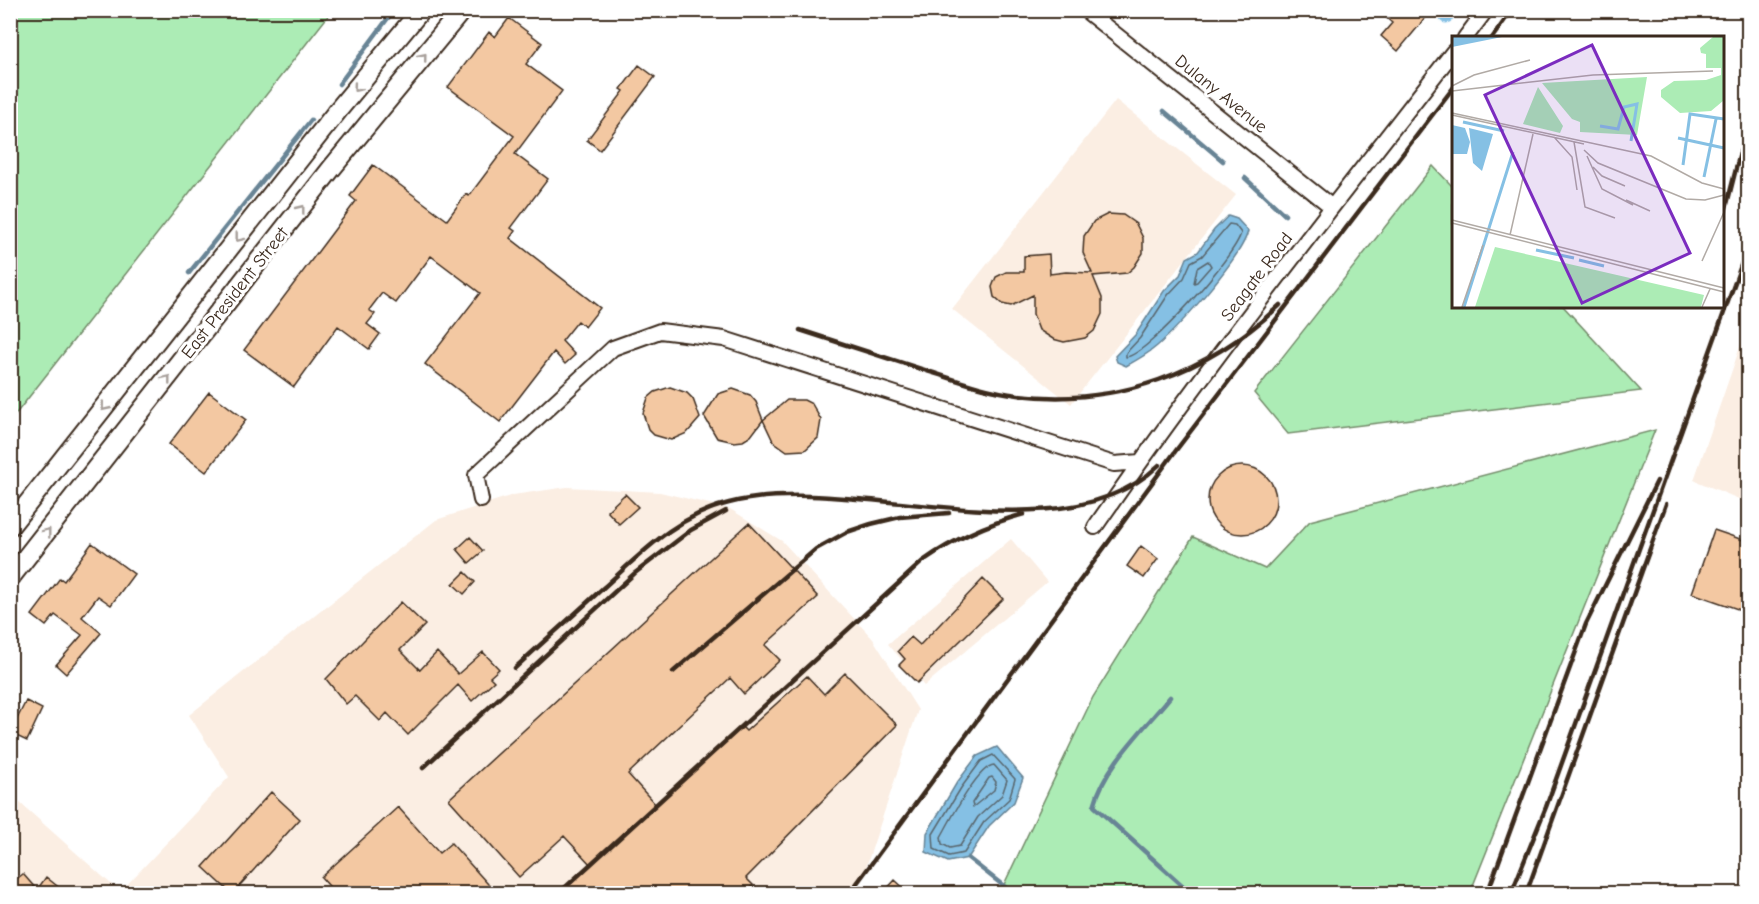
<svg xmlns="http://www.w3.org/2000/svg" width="1759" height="904" viewBox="0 0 1759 904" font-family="'Comic Neue',sans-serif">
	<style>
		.built { fill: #fbeee3 }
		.green { fill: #acecb5; stroke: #748b6a; stroke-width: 1.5 }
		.water { fill: #85c0e4; stroke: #678495; stroke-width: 1.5 }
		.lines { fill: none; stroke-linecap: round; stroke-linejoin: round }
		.shore { stroke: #59666d; stroke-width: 1.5 }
		.stream { stroke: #678495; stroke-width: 4.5 }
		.canal { stroke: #85c0e4; stroke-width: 15 }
		.building { fill: #f3c8a2; stroke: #3b2a1e; stroke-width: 1.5 }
		.minor-casing { stroke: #3b2a1e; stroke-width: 18 }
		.major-casing { stroke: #3b2a1e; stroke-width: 22 }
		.minor { stroke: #fff; stroke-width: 14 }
		.major { stroke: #fff; stroke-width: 18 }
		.rail { stroke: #3b2a1e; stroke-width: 4.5 }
		.oneway { stroke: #a79f9a }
		.labels { text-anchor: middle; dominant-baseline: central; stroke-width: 6; stroke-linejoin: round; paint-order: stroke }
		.street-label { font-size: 18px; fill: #3b2a1e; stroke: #fff }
		.inset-river { fill: none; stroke: #85c0e4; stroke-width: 3 }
		.inset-road { fill: none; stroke: #b1aaa5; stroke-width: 1.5 }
		.view { fill: #7b2cbf; fill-opacity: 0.15; stroke: #7b2cbf; stroke-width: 3 }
		.inset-edge { fill: none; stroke: #3b2a1e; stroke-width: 3 }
	</style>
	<rect width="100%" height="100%" fill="#fff"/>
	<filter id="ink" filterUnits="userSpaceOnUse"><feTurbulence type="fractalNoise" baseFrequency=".0167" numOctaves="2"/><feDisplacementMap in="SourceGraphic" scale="12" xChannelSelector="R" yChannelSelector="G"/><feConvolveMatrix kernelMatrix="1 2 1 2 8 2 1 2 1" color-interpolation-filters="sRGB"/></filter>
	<g filter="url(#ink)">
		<path class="built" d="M 1116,100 L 1236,195 L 1071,404 L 952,309 Z
			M 1748,324 L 1748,503 L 1694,480 Z
			M 567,487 L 660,492 L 730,509 L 782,541 L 873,639 L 918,710 L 863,876 L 844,893 L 11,893 L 10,794 L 120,892 L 229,777 L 189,715 L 436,520 L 513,495 Z
			M 1011,539 L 1047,582 L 924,686 L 888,644 Z"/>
		<path class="green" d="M 11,10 L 332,11 L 11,420 L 10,11 Z
			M 1433,166 L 1453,187 L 1453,306 L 1563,306 L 1641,391 L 1288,434 L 1254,393 Z
			M 1655,430 L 1470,893 L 1000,893 L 1093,697 L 1193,537 L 1265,569 L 1310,521 Z"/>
		<path class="water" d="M 1228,216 L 1237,219 L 1248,231 C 1242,257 1179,327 1157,346 C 1148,354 1137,360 1126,366 L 1117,362 L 1115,356 L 1136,334 L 1164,291 L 1180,275 L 1187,258 L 1198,252 L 1214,230 Z
			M 997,747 L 1023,778 L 1014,802 L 989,826 L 968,858 L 948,862 L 926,852 L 927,833 L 956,784 L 977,756 Z"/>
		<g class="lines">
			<path class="shore" d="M 1229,224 L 1235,225 L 1241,233 C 1236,255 1147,356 1126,357 L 1126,353 L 1140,338 L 1168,295 L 1184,278 L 1191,262 L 1202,256 Z
				M 1208,261 L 1211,266 L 1197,282 L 1194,283 L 1197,268 Z
				M 993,755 L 1015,779 L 1009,799 L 984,822 L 964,853 L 949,856 L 934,849 L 933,834 L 961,788 L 981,761 Z
				M 994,765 L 1007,780 L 1002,795 L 978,817 L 960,846 L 950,848 L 942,844 L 941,837 C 950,821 978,766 994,765 Z
				M 989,778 L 992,777 L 996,782 L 994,790 L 973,807 L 972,803 Z"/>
			<path class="stream" d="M 339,84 L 394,10
				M 1164,111 L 1223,161
				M 1245,178 L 1285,215
				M 189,273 L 311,120
				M 1170,697 C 1143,730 1105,765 1094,806 L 1192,894
				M 968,858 L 1014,894"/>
			<path class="canal" d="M 1446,16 L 1450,10"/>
		</g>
		<path class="building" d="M 1378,10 L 1432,10 L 1398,51 L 1381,36 L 1392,23 Z
			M 509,18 L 542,43 L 526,64 L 562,91 L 515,154 L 548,179 L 511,228 L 515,231 L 510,238 L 600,308 L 585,327 L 578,321 L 562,341 L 575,355 L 565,364 L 554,352 L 500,422 L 425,364 L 480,293 L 431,256 L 396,303 L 382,293 L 369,310 L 375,314 L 367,324 L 380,334 L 369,349 L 338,326 L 294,387 L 244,350 L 356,201 L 350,196 L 373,165 L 447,220 L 466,194 L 469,196 L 514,136 L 448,87 L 489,32 L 495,37 Z
			M 639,65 L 655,77 L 600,150 L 587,140 L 624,91 L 621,89 Z
			M 1108,214 L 1123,215 L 1136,224 L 1143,238 L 1143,253 L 1134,267 L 1127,273 L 1093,276 L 1102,298 L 1102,314 L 1094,331 L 1085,338 L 1064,342 L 1053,339 L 1039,330 L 1033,314 L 1033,295 L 1011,306 L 1002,304 L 994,297 L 992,287 L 996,277 L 1006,272 L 1024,272 L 1024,256 L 1049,254 L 1050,274 L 1066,272 L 1092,273 L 1083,253 L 1084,236 L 1094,221 Z
			M 670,387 L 687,393 L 693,399 L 700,418 L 687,433 L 671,440 L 654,435 L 648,429 L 643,413 L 648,398 L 655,392 Z
			M 733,389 L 750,395 L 756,402 L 763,420 L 787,400 L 804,400 L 812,404 L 821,420 L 818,438 L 805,450 L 787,451 L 773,441 L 763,420 L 751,436 L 743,441 L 734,442 L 717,438 L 704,416 L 718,394 Z
			M 209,392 L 246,420 L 206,472 L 169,444 Z
			M1208 500a34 34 0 1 1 68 0a34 34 0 1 1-68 0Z
			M 625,494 L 638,507 L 619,524 L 607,511 Z
			M 749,523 L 818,597 L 765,645 L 780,660 L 744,694 L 730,678 L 628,774 L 656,805 L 742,727 L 746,731 L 807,676 L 824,694 L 845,673 L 897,725 L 746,878 L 753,885 L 745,894 L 560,894 L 591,865 L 564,836 L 519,877 L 449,799 Z
			M 1714,530 L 1749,542 L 1749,613 L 1692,593 Z
			M 470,537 L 483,551 L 469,563 L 457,549 Z
			M 92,543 L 134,574 L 111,605 L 98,596 L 82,617 L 101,633 L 66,674 L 56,665 L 82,635 L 55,615 L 46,626 L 32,615 L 60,578 L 64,581 Z
			M 1141,546 L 1158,559 L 1144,578 L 1127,566 Z
			M 465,572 L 475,582 L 464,594 L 453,584 Z
			M 983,579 L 1003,599 L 917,683 L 899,665 L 905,659 L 898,651 L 911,637 L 920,645 Z
			M 401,602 L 425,625 L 400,650 L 420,670 L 437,652 L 458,674 L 483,652 L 499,669 L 490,677 L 494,681 L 472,701 L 458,685 L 408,735 L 387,713 L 380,721 L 355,696 L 346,704 L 326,679 Z
			M 26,701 L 42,709 L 27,741 L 10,733 Z
			M 271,792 L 300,819 L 232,894 L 203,867 Z
			M 398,807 L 439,853 L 451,843 L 497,894 L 336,894 L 321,877 Z
			M 23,874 L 37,890 L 46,877 L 67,894 L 10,894 L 10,884 Z
			M 895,880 L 910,894 L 882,894 Z"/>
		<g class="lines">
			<defs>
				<path id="minor" d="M 1085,10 L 1332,207
					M 1465,38 L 1486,10
					M 481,500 L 476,475 L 613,348 L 660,331 L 724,339 L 1114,464 L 1140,462
					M 1095,527 C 1207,364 1331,209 1453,52"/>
				<path id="major" d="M 10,526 L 339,109 L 421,10
					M 10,578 L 331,169 L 462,10"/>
			</defs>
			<use href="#minor" class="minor-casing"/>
			<use href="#major" class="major-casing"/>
			<use href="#minor" class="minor"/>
			<use href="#major" class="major"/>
			<path class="rail" d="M 1492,38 L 1512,10
				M 1722,224 L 1748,121
				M 800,330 C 840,343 881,356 921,369 C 953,379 985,391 1018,395 C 1116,407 1208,373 1280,305
				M 515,668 C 544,641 574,615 603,588 C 642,553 676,516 729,503 C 853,471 1060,561 1159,465
				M 673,672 L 816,549 L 847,532 L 871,524 L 900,517 L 949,513
				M 423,768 L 635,573 L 691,530 L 726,511
				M 558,894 L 923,561 C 954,539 987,524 1024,514
				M 849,894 L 1177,449 L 1453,88
				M 1487,894 L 1586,624 L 1657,481
				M 1511,894 L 1546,807 L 1748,246
				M 1526,894 L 1666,504"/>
		</g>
		<defs><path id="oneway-chevron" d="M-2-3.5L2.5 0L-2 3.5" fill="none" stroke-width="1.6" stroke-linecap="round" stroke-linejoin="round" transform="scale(1.5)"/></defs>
		<g class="oneway">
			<use href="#oneway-chevron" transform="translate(423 57) rotate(-51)"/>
			<use href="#oneway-chevron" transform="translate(357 88) rotate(130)"/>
			<use href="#oneway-chevron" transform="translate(301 209) rotate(-52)"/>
			<use href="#oneway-chevron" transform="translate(239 238) rotate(128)"/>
			<use href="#oneway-chevron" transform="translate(167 379) rotate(-52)"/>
			<use href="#oneway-chevron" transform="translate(105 407) rotate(129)"/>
			<use href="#oneway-chevron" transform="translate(47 532) rotate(-52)"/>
		</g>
	</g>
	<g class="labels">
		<g class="street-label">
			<text transform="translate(1221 94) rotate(39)">Dulany Avenue</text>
			<text transform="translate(1257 277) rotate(-53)">Seagate Road</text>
			<text transform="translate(235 293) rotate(-52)">East President Street</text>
		</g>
	</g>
	<g transform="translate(1452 36)">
		<rect width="272" height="272" fill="#fff"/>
		<path d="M 261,1 L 271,1 L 271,65 L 259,75 L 228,77 L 209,61 L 209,54 L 222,45 L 254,44 L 269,39 L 269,32 L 254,32 L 254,18 L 249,17 L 248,12 ZM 195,41 L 185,99 L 128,96 L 128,86 L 120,83 L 90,47 ZM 86,51 L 111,90 L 108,97 L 71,88 ZM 43,211 L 252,259 L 249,271 L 23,271 Z" fill="#acecb5"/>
		<path d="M 0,1 L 50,1 L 0,11 ZM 0,89 L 13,92 L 18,106 L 15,118 L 0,118 ZM 17,92 L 41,98 L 30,135 L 21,127 Z" fill="#85c0e4"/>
		<path class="inset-river" d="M 11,86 L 52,95M 148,90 L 166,93 L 172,71 L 185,68 L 179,105M 226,102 L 272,112M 231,129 L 238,78 L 272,83M 252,141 L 264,83M 84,214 L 122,222M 127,224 L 152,230M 12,271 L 61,116"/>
		<path class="inset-road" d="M 0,50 L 22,39 L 78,24M 0,55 L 141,39 L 261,35M 0,77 L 199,120 L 250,147 L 272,153M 0,79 L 132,108M 102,101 L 120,121 L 125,154M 122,106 L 133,171 L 163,182M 132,114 L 146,127 L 234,163 L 253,164 L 272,159M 135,120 L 150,153 L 181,169M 141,131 L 150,140 L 173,150M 174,164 L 198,175M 0,184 L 272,252M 0,187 L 272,256M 58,199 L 81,98M 250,225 L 272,176M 10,271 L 31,209M 250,271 L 258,253"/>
		<path class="view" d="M 140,9 L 238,217 L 130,267 L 33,59 Z"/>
		<rect width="272" height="272" class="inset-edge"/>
	</g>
	<rect width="1759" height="904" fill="none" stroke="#fff" stroke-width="36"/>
	<rect x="18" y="18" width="1723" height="868" fill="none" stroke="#3b2a1e" stroke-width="2" filter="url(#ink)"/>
</svg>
